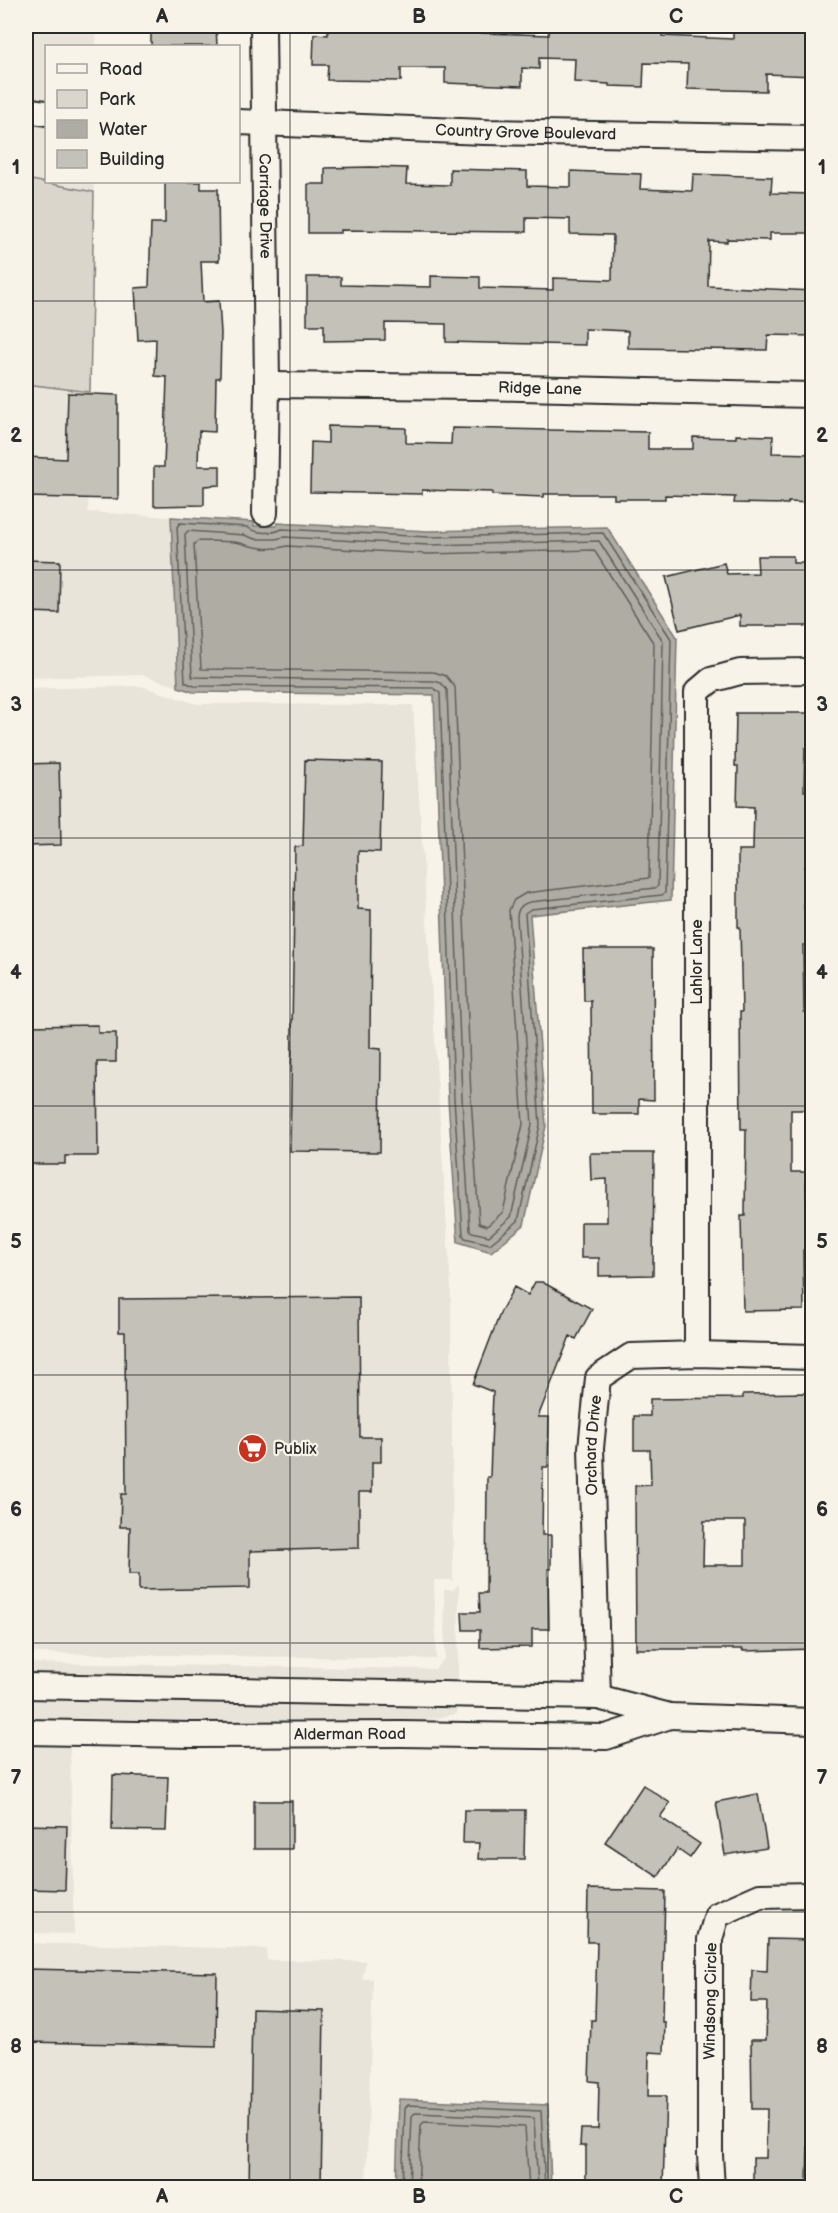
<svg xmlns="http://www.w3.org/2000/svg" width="838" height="2213" viewBox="0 0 838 2213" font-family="'Balsamiq Sans',sans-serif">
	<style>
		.built { fill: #e8e4da }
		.green { fill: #dad6cc; stroke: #82807c; stroke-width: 1.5 }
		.water { fill: #afaca4; stroke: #7a7874; stroke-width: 1.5 }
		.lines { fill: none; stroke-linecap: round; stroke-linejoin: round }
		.shore { stroke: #605f5b; stroke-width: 1.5 }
		.building { fill: #c4c1b9; stroke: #2b2b2b; stroke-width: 1.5; fill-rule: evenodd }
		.minor-casing { stroke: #2b2b2b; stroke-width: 28 }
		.minor { stroke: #f7f3e8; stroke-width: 24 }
		.grid { fill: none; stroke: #2b2b2b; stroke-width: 1.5; stroke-opacity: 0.55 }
		.labels { text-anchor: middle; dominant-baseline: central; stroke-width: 4.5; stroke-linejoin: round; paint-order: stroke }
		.street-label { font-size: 16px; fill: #2b2b2b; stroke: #f7f3e8 }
		.poi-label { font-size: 16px; fill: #2b2b2b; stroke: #f7f3e8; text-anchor: start }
		.neatline { fill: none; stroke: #2b2b2b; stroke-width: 2 }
		.grid-label { font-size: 20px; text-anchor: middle; font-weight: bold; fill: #2b2b2b }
	</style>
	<rect width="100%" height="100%" fill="#f7f3e8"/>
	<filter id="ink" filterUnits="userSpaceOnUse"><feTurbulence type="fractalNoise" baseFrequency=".0167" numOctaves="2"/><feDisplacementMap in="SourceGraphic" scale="12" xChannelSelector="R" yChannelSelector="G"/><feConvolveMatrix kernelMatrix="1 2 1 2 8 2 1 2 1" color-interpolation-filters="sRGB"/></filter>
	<g filter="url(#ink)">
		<path class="built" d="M 26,26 L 97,26 L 96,46 L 46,46 L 46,100 L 26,97 Z
			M 26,122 L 46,126 L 46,182 L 94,182 L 94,192 L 26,179 Z
			M 26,384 L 90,392 L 88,512 L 171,517 L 178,687 L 143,675 L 26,678 Z
			M 141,686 L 197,704 L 413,705 L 451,1290 L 453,1580 L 434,1580 L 436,1659 L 26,1653 L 26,689 Z
			M 459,1584 L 458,1682 L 26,1674 L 26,1663 L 435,1669 L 445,1658 L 444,1590 L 453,1590 Z
			M 26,1699 L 457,1708 L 457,1714 L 421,1721 L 192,1722 L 26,1720 Z
			M 26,1745 L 70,1746 L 74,1934 L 26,1933 Z
			M 26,1943 L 266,1949 L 267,1960 L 366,1961 L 362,1979 L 373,1979 L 366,2187 L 26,2188 Z"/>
		<path class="green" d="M 26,179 L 94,192 L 90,392 L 26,384 Z"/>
		<path class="water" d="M 171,517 L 254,522 L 254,526 L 276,526 L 277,523 L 428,531 L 607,527 L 677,637 L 671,900 L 530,915 L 546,1126 L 524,1225 L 491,1252 L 458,1242 L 448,1099 L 434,695 L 193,692 L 178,687 Z
			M 399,2099 L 548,2105 L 551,2187 L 396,2187 Z"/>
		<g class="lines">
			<path class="shore" d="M 180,523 L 247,527 C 256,534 273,534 282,529 L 428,537 L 603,533 L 671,639 L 665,893 L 662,895 L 531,909 L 525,913 L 540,1125 L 518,1221 L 490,1244 L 465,1238 L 463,1235 L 454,1098 L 440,693 L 433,688 L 194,686 L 185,682 L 177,527 Z
				M 188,531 L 244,535 L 255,539 L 275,539 L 285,537 L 428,545 L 599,541 L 663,641 L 658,886 L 655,888 L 530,902 C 521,904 517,909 517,918 L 532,1125 L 511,1217 L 489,1236 L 472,1232 L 470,1230 L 462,1098 L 447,690 L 441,683 L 434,681 L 192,677 L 185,534 Z
				M 198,541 C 211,542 228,540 240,543 C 256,548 270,551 287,546 L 428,554 L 594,550 L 654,644 L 649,878 L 526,893 L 514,900 L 509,910 L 523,1124 L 503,1212 L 487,1226 L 479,1223 L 471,1097 L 455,687 L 446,676 L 434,672 L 201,669 L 194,544 Z
				M 402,2188 L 405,2108 L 408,2105 L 541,2111 L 545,2188
				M 409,2188 L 412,2116 L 415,2113 L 534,2118 L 538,2188
				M 418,2188 L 421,2125 L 424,2122 L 525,2127 L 529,2188"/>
		</g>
		<path class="building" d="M 216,26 L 217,46 L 151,46 L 151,27 Z
			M 328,26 L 480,26 L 480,33 L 549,35 L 550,26 L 662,26 L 662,36 L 733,39 L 733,26 L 813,26 L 813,76 L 766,74 L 766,91 L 687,89 L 688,64 L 644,63 L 643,87 L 609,86 L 609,84 L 574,82 L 575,59 L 539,58 L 539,69 L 522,68 L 522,86 L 445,83 L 445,68 L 401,68 L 401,81 L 327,80 L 328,65 L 313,65 L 314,34 L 328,35 Z
			M 370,167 L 407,168 L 406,184 L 450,185 L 450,169 L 527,171 L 527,186 L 571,187 L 571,171 L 641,174 L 640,189 L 692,191 L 693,174 L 772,177 L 771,193 L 813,194 L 813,233 L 770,233 L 770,240 L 727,239 L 727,242 L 709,241 L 708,286 L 813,291 L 813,336 L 768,335 L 767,350 L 628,348 L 628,331 L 585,329 L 585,345 L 489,343 L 446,342 L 446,324 L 385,323 L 385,340 L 324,341 L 324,325 L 307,325 L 307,277 L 341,277 L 341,285 L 431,287 L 431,276 L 480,277 L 480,288 L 553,290 L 553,278 L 612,280 L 613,235 L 570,234 L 570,219 L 526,218 L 526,232 L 341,230 L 341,233 L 308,233 L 308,184 L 325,184 L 325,168 Z
			M 165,182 L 201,182 L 201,189 L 218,189 L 219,261 L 201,261 L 203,302 L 219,301 L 221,333 L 220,378 L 216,378 L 215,432 L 199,431 L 198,466 L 220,466 L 220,485 L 204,486 L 204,505 L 154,506 L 154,467 L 164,467 L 167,377 L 155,376 L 156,339 L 138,340 L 135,288 L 149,287 L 151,223 L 165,223 Z
			M 68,393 L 118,395 L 118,499 L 26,497 L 26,457 L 66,459 Z
			M 328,426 L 406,428 L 406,443 L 451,444 L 452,428 L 648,432 L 648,449 L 693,449 L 693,437 L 736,438 L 736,435 L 773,436 L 772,453 L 813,454 L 813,503 L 788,502 L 788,504 L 734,503 L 735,497 L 665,495 L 665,499 L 614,499 L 614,494 L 544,494 L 544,497 L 492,495 L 492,492 L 422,490 L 422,494 L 310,492 L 311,442 L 328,443 Z
			M 757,556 L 793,556 L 793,563 L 813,563 L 813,626 L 740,626 L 740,615 L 679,630 L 666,577 L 724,563 L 727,574 L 758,573 Z
			M 26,560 L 60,561 L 59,613 L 26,612 Z
			M 736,713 L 813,713 L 813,748 L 805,748 L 804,791 L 813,791 L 813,867 L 805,867 L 804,909 L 813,909 L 813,945 L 803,945 L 804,1012 L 813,1012 L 812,1110 L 791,1110 L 791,1172 L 806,1172 L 807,1215 L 813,1215 L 813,1250 L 803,1250 L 804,1310 L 743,1311 L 741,1216 L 745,1216 L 746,1129 L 741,1129 L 740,1012 L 742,1012 L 740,927 L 738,927 L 738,850 L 753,850 L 754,807 L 737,806 L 738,766 L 735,766 Z
			M 305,760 L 382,762 L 380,852 L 358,851 L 358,909 L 371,910 L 370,1048 L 381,1049 L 380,1152 L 290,1151 L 295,847 L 303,846 Z
			M 59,763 L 61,845 L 26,846 L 26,764 Z
			M 583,949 L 653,949 L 654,1100 L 639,1099 L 639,1114 L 592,1114 L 591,1001 L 584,1001 Z
			M 98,1025 L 98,1033 L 116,1033 L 116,1062 L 97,1062 L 98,1156 L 65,1156 L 65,1164 L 26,1164 L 26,1026 Z
			M 590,1153 L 654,1153 L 653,1275 L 599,1276 L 599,1258 L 581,1258 L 581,1222 L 607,1222 L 607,1179 L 591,1180 Z
			M 535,1282 L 542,1282 L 592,1309 L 576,1339 L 570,1336 L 538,1417 L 549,1417 L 548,1467 L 543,1467 L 542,1535 L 551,1535 L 551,1569 L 548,1569 L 549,1629 L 532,1629 L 532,1647 L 480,1648 L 480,1630 L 463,1630 L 462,1612 L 480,1612 L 479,1593 L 486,1593 L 487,1477 L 490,1477 L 493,1392 L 473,1384 L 501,1311 L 514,1287 L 528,1295 Z
			M 359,1297 L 360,1437 L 381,1437 L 381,1462 L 372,1462 L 372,1492 L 359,1492 L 359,1548 L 250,1551 L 250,1588 L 139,1590 L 139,1574 L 129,1574 L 130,1527 L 120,1527 L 121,1494 L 126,1494 L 125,1332 L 119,1332 L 119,1299 Z
			M 809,1393 L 813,1519 L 807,1519 L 807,1594 L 813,1594 L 813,1649 L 743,1651 L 743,1649 L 636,1649 L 635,1486 L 651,1485 L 650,1450 L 634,1450 L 634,1416 L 650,1416 L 650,1399 L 743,1398 L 743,1394 ZM 704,1521 L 745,1521 L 745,1565 L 703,1565 Z
			M 113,1775 L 168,1777 L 166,1831 L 112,1830 Z
			M 643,1785 L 670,1803 L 660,1817 L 700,1844 L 690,1858 L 677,1849 L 658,1877 L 605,1842 Z
			M 758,1794 L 767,1848 L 725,1855 L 716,1802 Z
			M 254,1801 L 292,1801 L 292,1849 L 254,1849 Z
			M 464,1810 L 525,1810 L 524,1859 L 478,1859 L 479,1843 L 463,1843 Z
			M 26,1825 L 67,1826 L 65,1890 L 26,1889 Z
			M 588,1889 L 665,1891 L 662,2022 L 665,2022 L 664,2053 L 649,2052 L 648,2096 L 666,2096 L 663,2187 L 586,2187 L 586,2146 L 580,2146 L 581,2129 L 598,2129 L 599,2082 L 589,2081 L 591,2020 L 595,2020 L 597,1942 L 587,1942 Z
			M 768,1939 L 813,1940 L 813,2126 L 812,2142 L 808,2142 L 807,2187 L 753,2187 L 753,2158 L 766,2158 L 767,2109 L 752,2109 L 751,2040 L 766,2040 L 767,2002 L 751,2002 L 752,1970 L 767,1971 Z
			M 26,1969 L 217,1973 L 216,2046 L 26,2042 Z
			M 252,2009 L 324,2011 L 321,2187 L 249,2187 Z"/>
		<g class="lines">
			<defs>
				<g id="minor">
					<path id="s1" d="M 263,26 L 267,385 L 265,513"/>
					<path d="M 26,110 L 46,113"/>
					<path id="s2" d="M 238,122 L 484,132 L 812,138"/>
					<path id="s3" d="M 267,385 L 478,387 L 812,395"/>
					<path d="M 697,1354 L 697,692 L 711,680 L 740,672 L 812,671"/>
					<path d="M 26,1686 L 598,1697 L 670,1716 L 812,1721"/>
					<path id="s4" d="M 598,1697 L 591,1448 L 598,1378 L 631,1356 L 697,1354 L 812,1357"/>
					<path id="s5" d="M 26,1732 L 192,1735 L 402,1734 L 606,1737 L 670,1716"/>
					<path d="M 712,2188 L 710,2155 L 710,1939 L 717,1915 L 760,1896 L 812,1895"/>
				</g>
			</defs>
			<use href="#minor" class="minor-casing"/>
			<use href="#minor" class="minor"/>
		</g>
	</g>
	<path class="grid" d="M 290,26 L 290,2188M 548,26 L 548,2188M 26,301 L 812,301M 26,570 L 812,570M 26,838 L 812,838M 26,1106 L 812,1106M 26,1375 L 812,1375M 26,1643 L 812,1643M 26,1912 L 812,1912"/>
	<defs>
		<symbol id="supermarket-disc" viewBox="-11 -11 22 22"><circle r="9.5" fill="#c8321e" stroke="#f7f3e8"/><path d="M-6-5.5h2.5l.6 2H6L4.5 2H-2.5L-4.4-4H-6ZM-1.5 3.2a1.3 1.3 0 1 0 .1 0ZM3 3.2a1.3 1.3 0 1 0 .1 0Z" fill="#fff"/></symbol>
	</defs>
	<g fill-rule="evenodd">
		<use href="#supermarket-disc" x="236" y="1432" width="33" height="33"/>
	</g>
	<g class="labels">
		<g class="street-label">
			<text stroke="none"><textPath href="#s2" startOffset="288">Country Grove Boulevard</textPath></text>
			<text stroke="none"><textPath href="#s1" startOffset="180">Carriage Drive</textPath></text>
			<text stroke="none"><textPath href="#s3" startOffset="273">Ridge Lane</textPath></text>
			<text transform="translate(697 962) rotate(-90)">Lahlor Lane</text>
			<text stroke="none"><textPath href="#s4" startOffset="252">Orchard Drive</textPath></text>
			<text stroke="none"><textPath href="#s5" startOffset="324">Alderman Road</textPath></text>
			<text transform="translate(711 2001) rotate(-89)">Windsong Circle</text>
		</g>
		<g class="poi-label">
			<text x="274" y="1449">Publix</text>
		</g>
	</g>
	<rect width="838" height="2213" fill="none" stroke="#f7f3e8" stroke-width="66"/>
	<rect x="45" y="45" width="195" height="138" fill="#f7f3e8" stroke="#a5a39c" stroke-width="1.5"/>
	<rect x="57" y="64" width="30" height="9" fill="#f7f3e8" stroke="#a5a39c" stroke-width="1.5"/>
	<text x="99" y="75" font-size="18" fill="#2b2b2b">Road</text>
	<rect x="57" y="90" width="30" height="18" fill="#dad6cc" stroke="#a5a39c" stroke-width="1.5"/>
	<text x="99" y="105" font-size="18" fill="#2b2b2b">Park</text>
	<rect x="57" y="120" width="30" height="18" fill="#afaca4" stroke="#a5a39c" stroke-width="1.5"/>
	<text x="99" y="135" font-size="18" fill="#2b2b2b">Water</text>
	<rect x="57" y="150" width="30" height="18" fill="#c4c1b9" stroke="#a5a39c" stroke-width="1.5"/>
	<text x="99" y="165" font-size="18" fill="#2b2b2b">Building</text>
	<rect x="33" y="33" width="772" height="2147" class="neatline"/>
	<g class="grid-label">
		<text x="162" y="23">A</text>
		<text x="419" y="23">B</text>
		<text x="676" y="23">C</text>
		<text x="16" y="174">1</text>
		<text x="822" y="174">1</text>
		<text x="16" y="442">2</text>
		<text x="822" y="442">2</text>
		<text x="16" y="711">3</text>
		<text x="822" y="711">3</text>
		<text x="16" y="979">4</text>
		<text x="822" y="979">4</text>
		<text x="16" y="1248">5</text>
		<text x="822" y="1248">5</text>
		<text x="16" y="1516">6</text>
		<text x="822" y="1516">6</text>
		<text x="16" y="1784">7</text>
		<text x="822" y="1784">7</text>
		<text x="16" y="2053">8</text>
		<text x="822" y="2053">8</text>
		<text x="162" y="2203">A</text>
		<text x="419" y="2203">B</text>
		<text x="676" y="2203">C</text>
	</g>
</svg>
